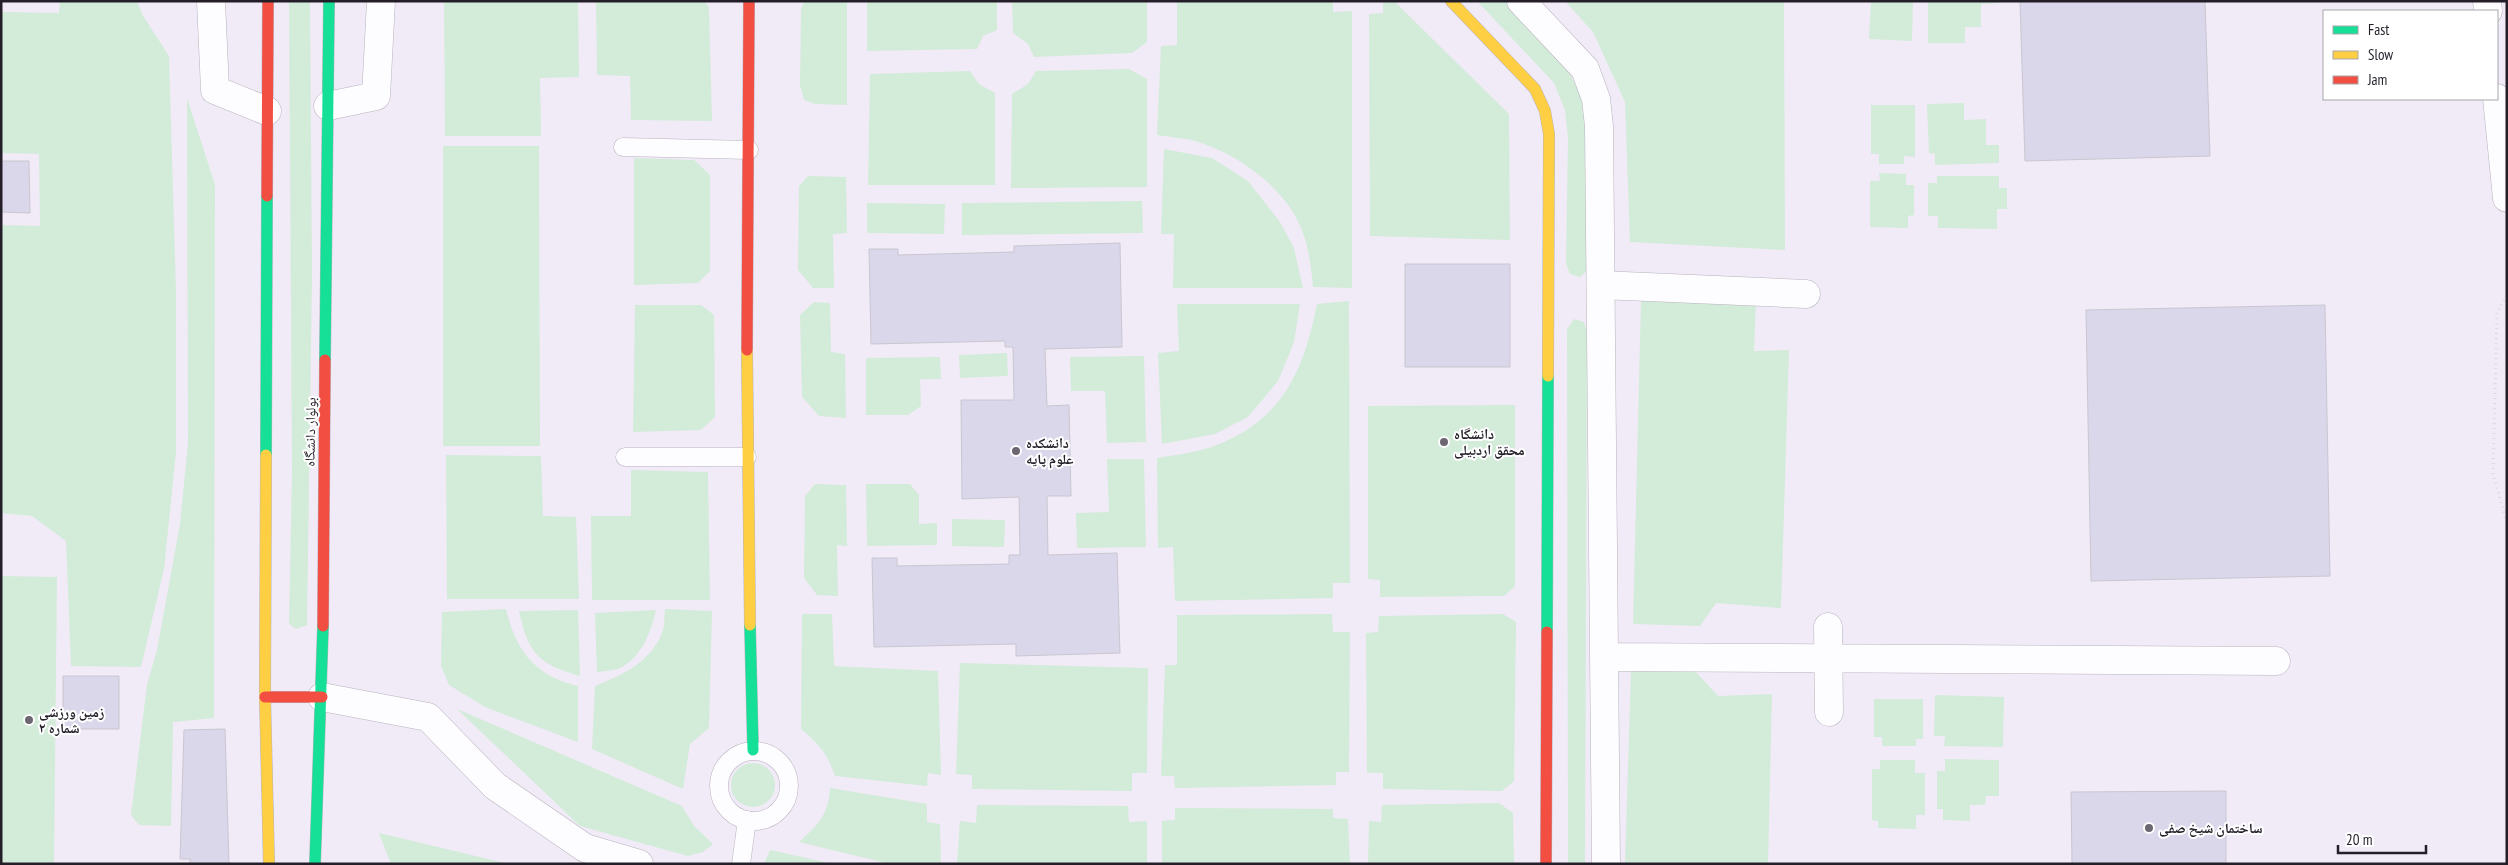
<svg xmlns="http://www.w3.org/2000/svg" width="2508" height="865" viewBox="0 0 2508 865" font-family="'PT Sans Narrow','Noto Naskh Arabic',sans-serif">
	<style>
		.green { fill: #d3ebd9 }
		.building { fill: #dad7ea; stroke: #c9c6d1 }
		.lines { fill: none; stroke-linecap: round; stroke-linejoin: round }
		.lane-casing { stroke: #b8b3be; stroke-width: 19 }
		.street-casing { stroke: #b8b3be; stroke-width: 29 }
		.fast-casing { stroke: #b8b3be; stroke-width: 12 }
		.slow-casing { stroke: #b8b3be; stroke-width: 12 }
		.jam-casing { stroke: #b8b3be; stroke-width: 12 }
		.path { stroke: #dbd9de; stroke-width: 3; stroke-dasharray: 1 4; stroke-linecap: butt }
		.lane { stroke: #fdfcfe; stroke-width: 18 }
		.street { stroke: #fdfcfe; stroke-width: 28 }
		.fast { stroke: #16e098; stroke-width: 11 }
		.slow { stroke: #ffcf43; stroke-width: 11 }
		.jam { stroke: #f24e42; stroke-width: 11 }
		.poi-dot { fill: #6b6670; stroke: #fff; stroke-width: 2 }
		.labels { text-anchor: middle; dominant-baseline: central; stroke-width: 4; stroke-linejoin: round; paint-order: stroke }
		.street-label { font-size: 14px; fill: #231e28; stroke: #fff }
		.poi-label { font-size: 14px; font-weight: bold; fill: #231e28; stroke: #fff; text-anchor: start }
	</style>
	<rect width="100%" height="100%" fill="#f1ebf7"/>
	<path class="green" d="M 60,1 L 137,1 L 142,14 L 169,56 L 176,292 L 176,452 L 164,569 L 141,667 L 71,666 L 66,541 L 32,516 L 1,513 L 1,225 L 40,226 L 39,154 L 1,153 L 1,12 L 59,13 Z
		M 289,1 L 310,1 L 312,275 L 307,625 L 296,629 L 289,624 L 292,472 Z
		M 444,1 L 578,1 L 579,77 L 540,78 L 541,136 L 445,136 Z
		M 596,1 L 704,1 L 709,7 L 712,121 L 631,120 L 630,76 L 597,75 Z
		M 804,1 L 847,1 L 847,105 L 815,104 L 804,100 L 800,85 L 801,9 Z
		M 867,1 L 997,1 L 997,30 L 983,36 L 977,49 L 867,51 Z
		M 1012,1 L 1147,1 L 1147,42 L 1132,53 L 1034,57 L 1028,44 L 1013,33 Z
		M 1177,1 L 1333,1 L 1333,12 L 1352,11 L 1352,288 L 1313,287 C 1311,267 1309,247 1301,228 C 1284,186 1236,153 1195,141 C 1183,138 1169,137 1157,135 L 1161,46 L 1177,45 Z
		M 1383,1 L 1394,1 L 1509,114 L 1510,240 L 1370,236 L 1369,14 L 1383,13 Z
		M 1477,1 L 1505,1 L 1566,66 L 1578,90 L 1588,119 L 1587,271 L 1580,277 L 1570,274 L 1566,263 L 1568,138 L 1565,110 L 1554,83 Z
		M 1565,1 L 1784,1 L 1785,250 L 1630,242 L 1625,102 L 1593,32 Z
		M 1871,1 L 1913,1 L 1912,41 L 1869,39 Z
		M 1928,1 L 1999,1 L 1999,3 L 1981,4 L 1981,27 L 1965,27 L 1965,43 L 1928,43 Z
		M 1129,69 L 1147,79 L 1147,187 L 1011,188 L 1012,94 L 1028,84 L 1036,71 Z
		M 970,71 L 979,84 L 995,93 L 995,185 L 868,185 L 870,74 Z
		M 187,98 L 215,185 L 214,718 L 173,722 L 171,826 L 139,825 L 131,815 L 147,685 L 157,650 L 180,524 L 188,443 Z
		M 1964,103 L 1964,120 L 1986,119 L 1986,145 L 1999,145 L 1999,163 L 1935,165 L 1935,154 L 1929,153 L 1927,104 Z
		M 1871,105 L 1915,105 L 1915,157 L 1904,156 L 1904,164 L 1879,164 L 1879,154 L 1871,154 Z
		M 443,146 L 539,146 L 540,446 L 443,446 Z
		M 1164,149 L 1212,158 L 1248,181 L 1280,222 L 1294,248 L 1303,288 L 1173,288 L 1174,234 L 1161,234 Z
		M 634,158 L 694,160 L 710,175 L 710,271 L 698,283 L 634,285 Z
		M 1879,173 L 1906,174 L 1906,185 L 1914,185 L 1914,215 L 1908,216 L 1908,228 L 1870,227 L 1870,181 L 1880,181 Z
		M 808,176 L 846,177 L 847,233 L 833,234 L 834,288 L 813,288 L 798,270 L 799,186 Z
		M 1937,176 L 1999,176 L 1999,188 L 2007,188 L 2007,209 L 1997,209 L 1997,229 L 1938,228 L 1938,216 L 1928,216 L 1928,183 L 1937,183 Z
		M 1142,201 L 1143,233 L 962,235 L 962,203 Z
		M 867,203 L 945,204 L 944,234 L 867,233 Z
		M 1641,300 L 1756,303 L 1754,351 L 1789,350 L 1781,608 L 1716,603 L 1700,626 L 1633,624 Z
		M 1349,301 L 1350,583 L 1333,583 L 1333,598 L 1175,601 L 1173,547 L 1158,548 L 1157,458 C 1176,455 1198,452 1217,445 C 1283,419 1304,370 1317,304 Z
		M 814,302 L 830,303 L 831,352 L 845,354 L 846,418 L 819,416 L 802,397 L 800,315 Z
		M 1177,304 L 1300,304 L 1294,342 L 1278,381 L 1248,417 L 1215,434 L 1162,444 L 1158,353 L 1179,351 Z
		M 635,305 L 701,305 L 714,315 L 715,417 L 701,430 L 633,432 Z
		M 1574,319 L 1584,322 L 1587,333 L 1585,864 L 1568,864 L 1567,329 Z
		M 1007,353 L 1008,376 L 960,378 L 959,355 Z
		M 1144,356 L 1146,442 L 1107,443 L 1105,391 L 1071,391 L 1070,357 Z
		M 940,357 L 941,379 L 920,379 L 921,406 L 908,415 L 866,415 L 866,358 Z
		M 1515,405 L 1515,586 L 1504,596 L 1380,597 L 1380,580 L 1368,579 L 1368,406 Z
		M 446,455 L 541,456 L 543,516 L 576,517 L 579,599 L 447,599 Z
		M 1107,459 L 1144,459 L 1146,547 L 1077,548 L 1076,513 L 1109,512 Z
		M 631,470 L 708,472 L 710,600 L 592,600 L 591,516 L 631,516 Z
		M 815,484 L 846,485 L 847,546 L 837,545 L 838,596 L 817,595 L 804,578 L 805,496 Z
		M 866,484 L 910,484 L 919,495 L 919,524 L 937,523 L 937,545 L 867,546 Z
		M 952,519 L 1005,520 L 1004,547 L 952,546 Z
		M 1,576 L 57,577 L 54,864 L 1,864 Z
		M 506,609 C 516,651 535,676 578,686 L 578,742 L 485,707 L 449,685 L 441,666 L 442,612 Z
		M 665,609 L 712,611 L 709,728 L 690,744 L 683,789 L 592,749 L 595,686 C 622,675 650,663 662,633 C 665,627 664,617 665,609 Z
		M 578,610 L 580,676 C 538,664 528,653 519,611 Z
		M 656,610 C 651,632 642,657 620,668 C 613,671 604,671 597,672 L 595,613 Z
		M 802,614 L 832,614 L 834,666 L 938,671 L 941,775 L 928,773 L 927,786 L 835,776 C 827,753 820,745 801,729 Z
		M 1332,614 L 1333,632 L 1350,632 L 1349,772 L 1336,772 L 1336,785 L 1175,788 L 1174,776 L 1161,776 L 1165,665 L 1177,665 L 1177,615 Z
		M 1503,614 L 1516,622 L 1514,781 L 1502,791 L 1383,789 L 1383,773 L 1367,773 L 1366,633 L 1378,632 L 1379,616 Z
		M 960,663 L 1148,668 L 1147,773 L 1132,773 L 1132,791 L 972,789 L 972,775 L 956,774 Z
		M 1631,671 L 1695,671 L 1718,696 L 1772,694 L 1768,864 L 1625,864 Z
		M 1935,695 L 2004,697 L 2003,747 L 1944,746 L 1945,736 L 1934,736 Z
		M 1874,699 L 1923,699 L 1923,739 L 1916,739 L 1916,746 L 1882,746 L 1882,737 L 1874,737 Z
		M 457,709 L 682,806 L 694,826 L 713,844 L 703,852 L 688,856 L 580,826 Z
		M 1945,759 L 1999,760 L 1999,796 L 1986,796 L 1985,805 L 1970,805 L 1970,821 L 1943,820 L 1943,809 L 1937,809 L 1937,771 L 1945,771 Z
		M 1880,760 L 1915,760 L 1915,773 L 1925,773 L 1925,815 L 1916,815 L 1916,829 L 1878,828 L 1878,821 L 1872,820 L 1872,769 L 1880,769 Z
		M731 785a22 22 0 1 1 44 0a22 22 0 1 1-44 0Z
		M 830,788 L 927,804 L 927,822 L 940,824 L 941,864 L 890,864 L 799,842 C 818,826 829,813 830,788 Z
		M 1499,803 L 1513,813 L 1514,864 L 1368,864 L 1369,821 L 1381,822 L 1382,805 Z
		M 977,805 L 1128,806 L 1129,822 L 1147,821 L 1147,864 L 957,864 L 960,821 L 976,823 Z
		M 1175,808 L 1333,809 L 1333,818 L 1348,819 L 1350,864 L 1162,864 L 1162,821 L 1175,820 Z
		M 379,833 L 509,864 L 391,864 Z
		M 770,850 L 833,864 L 764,864 Z"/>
	<path class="building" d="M 2020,1 L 2205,1 L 2210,156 L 2025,161 Z
		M 1,161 L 29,161 L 30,213 L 1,212 Z
		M 1120,243 L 1122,347 L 1045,349 L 1047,406 L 1069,405 L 1071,496 L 1047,496 L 1048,555 L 1117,553 L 1120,653 L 1016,656 L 1016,644 L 874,647 L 872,558 L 897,558 L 897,566 L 1009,564 L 1009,555 L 1020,555 L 1019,497 L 962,499 L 961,400 L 1014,400 L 1013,347 L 1005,347 L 1005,341 L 871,344 L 869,249 L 898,249 L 898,255 L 1014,252 L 1014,246 Z
		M 1405,264 L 1510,264 L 1510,367 L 1405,367 Z
		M 2325,305 L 2330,576 L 2091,581 L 2086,310 Z
		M 63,676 L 119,676 L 119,729 L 63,729 Z
		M 225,729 L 229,864 L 190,864 L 190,859 L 180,859 L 184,730 Z
		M 2226,791 L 2226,864 L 2072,864 L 2071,792 Z"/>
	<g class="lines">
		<defs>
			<path id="lane" d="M 623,147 L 749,150
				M 625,457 L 747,457
				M719 786a35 35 0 1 1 70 0a35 35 0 1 1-70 0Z
				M 741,864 L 747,820"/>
			<path id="street" d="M 211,1 L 215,90 L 267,111
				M 1521,1 L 1585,69 L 1596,99 L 1599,126 L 1606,864
				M 2487,1 L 2488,11
				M 2497,98 L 2507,198
				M 328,106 L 376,96 L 381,1
				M 1601,285 L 1806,294
				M 1828,627 L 1829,712
				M 1604,657 L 2276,661
				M 322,697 L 428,717 L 495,786 L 585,848 L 639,864"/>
			<path id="fast" d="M 325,360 L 329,1
				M 266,455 L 267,196
				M 750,625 L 753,750
				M 1547,632 L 1548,376
				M 315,864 L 323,626"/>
			<path id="slow" d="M 1451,1 L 1535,89 L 1545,111 L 1549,134 L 1548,376
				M 747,350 L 750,625
				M 266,455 L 265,697 L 269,864"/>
			<path id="jam" d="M 267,196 L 268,1
				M 747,350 L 749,1
				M 323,626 L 325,360
				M 265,697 L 322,697
				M 1546,864 L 1547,632"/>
		</defs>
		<use href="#lane" class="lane-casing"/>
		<use href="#street" class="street-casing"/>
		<use href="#fast" class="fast-casing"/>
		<use href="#slow" class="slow-casing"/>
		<use href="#jam" class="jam-casing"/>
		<path class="path" d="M 2507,296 L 2497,312 L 2493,474 L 2507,523"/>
		<use href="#lane" class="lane"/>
		<use href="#street" class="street"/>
		<use href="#fast" class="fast"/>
		<use href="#slow" class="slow"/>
		<use href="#jam" class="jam"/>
	</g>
	<g class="poi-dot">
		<circle cx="1444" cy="442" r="5"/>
		<circle cx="1016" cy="451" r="5"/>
		<circle cx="29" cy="720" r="5"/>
		<circle cx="2149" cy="828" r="5"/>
	</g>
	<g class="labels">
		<g class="street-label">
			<text transform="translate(310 432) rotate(-89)">بولوار دانشگاه</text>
		</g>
		<g class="poi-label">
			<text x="1454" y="434">دانشگاه<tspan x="1454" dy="16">محقق اردبیلی</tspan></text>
			<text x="1026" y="443">دانشکده<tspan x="1026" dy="16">علوم پایه</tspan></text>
			<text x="39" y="712">زمین ورزشی<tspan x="39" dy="16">شماره ۲</tspan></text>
			<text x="2159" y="828">ساختمان شیخ صفی</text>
		</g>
	</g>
	<rect width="2508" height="865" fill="none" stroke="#231e28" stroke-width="5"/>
	<rect x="2323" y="10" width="175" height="90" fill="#ffffff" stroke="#a7a5a9"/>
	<rect x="2333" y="26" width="25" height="8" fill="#16e098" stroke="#a7a5a9"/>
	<text x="2368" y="35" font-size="15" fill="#231e28">Fast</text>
	<rect x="2333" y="51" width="25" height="8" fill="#ffcf43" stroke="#a7a5a9"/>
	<text x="2368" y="60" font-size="15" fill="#231e28">Slow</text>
	<rect x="2333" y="76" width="25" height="8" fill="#f24e42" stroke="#a7a5a9"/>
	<text x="2368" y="85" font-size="15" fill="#231e28">Jam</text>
	<path d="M2338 845v8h88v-8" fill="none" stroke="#231e28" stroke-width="2.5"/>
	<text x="2346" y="845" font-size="15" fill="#231e28" stroke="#ffffff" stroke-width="4" paint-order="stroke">20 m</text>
</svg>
